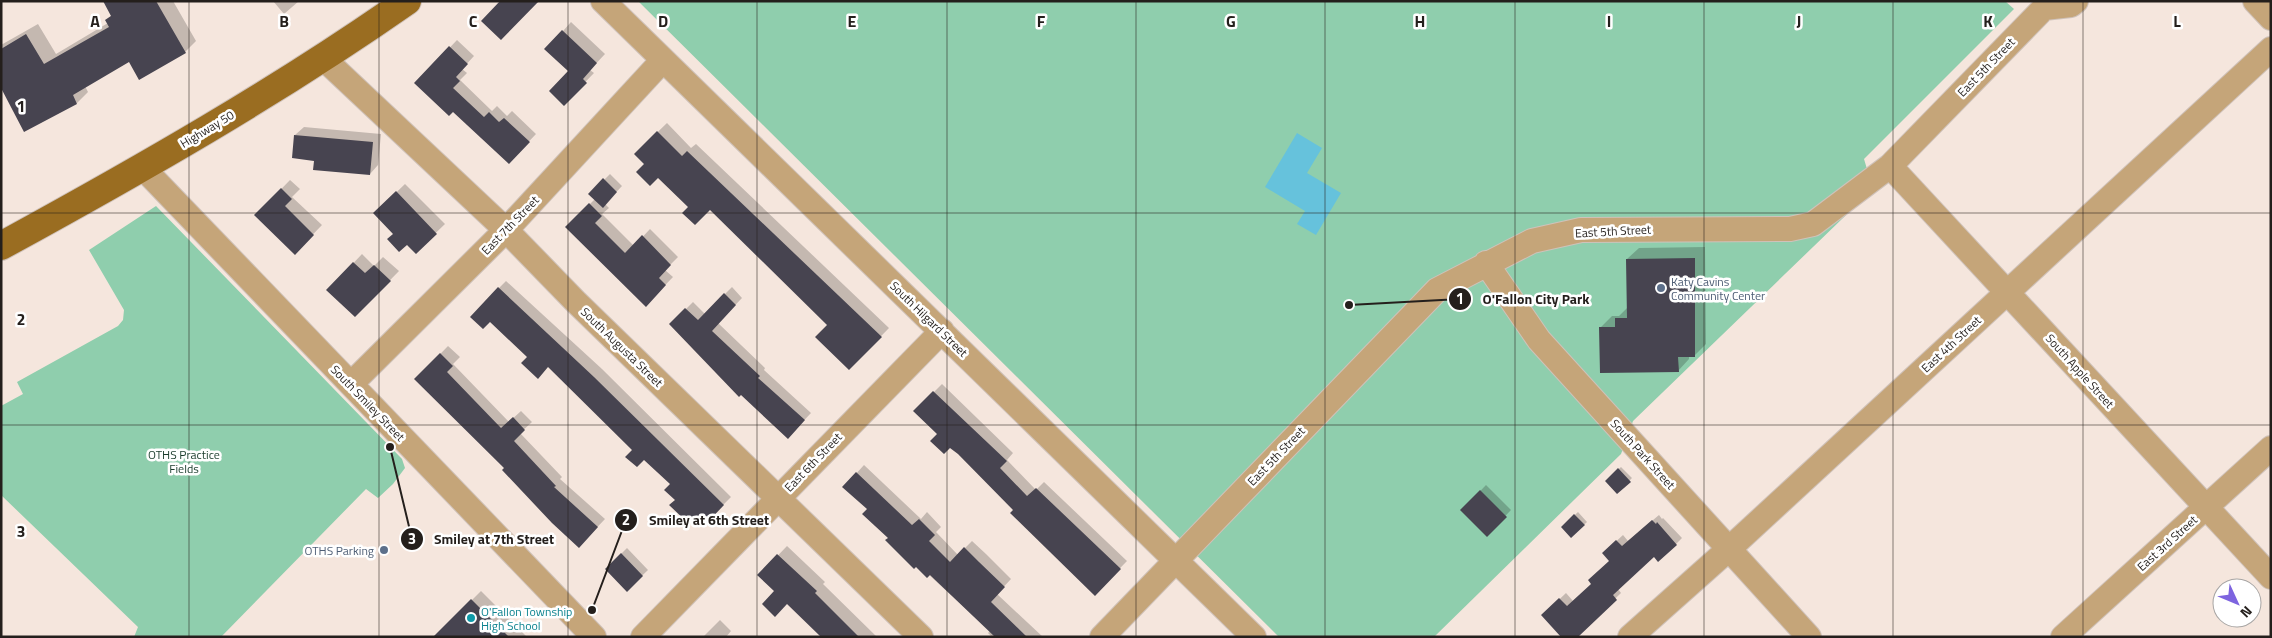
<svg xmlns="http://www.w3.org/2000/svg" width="2272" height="638" viewBox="0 0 2272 638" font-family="'Titillium Web',sans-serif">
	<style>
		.green { fill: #8fcead }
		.water { fill: #66c2dc }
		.shadow { fill: #0003 }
		.building { fill: #474450 }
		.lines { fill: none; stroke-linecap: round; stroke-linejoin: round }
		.minor-casing { stroke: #cfc2ba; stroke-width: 26 }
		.major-casing { stroke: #cfc2ba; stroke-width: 30 }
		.minor { stroke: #c5a579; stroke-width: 24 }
		.major { stroke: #9a6d21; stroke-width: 28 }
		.grid { fill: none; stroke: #241f1c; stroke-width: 1; stroke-opacity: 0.55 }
		.service-dot { fill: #5c6f8a; stroke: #fff; stroke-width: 2 }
		.culture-dot { fill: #0f9aa8; stroke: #fff; stroke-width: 2 }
		.labels { text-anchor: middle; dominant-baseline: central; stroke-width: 5; stroke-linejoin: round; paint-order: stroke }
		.street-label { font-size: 12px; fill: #241f1c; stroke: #fff }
		.service-label { font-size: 12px; fill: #4e5e75; stroke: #fff; text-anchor: start }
		.park-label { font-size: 12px; fill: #193b2b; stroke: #fff }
		.culture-label { font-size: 12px; fill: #0d838f; stroke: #fff; text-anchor: start }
		.grid-label { font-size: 16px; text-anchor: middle; font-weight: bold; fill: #241f1c; stroke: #fff; stroke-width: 5; stroke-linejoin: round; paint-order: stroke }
		.leader { fill: none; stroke: #241f1c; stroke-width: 2 }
		.callout-dot { fill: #241f1c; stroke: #fff; stroke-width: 2 }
		.mark-label { font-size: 15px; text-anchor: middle; font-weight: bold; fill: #fff }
		.callout-label { font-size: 14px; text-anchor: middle; font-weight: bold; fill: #241f1c; stroke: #fff; stroke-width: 5; stroke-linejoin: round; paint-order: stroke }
	</style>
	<rect width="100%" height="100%" fill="#f5e6dd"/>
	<path class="green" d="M 638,1 L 2005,1 L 2014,9 L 1864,159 L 1873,189 L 1633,421 L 1621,454 L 1434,637 L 1279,637 Z
		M 156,206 L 402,459 L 405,468 L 393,484 L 378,498 L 366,489 L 221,637 L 134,637 L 138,627 L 1,495 L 1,406 L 23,394 L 17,382 L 118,326 L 123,320 L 124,310 L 89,250 Z"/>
	<path class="water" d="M 1297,133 L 1322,148 L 1307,173 L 1341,193 L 1316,235 L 1297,224 L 1305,211 L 1265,187 Z"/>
	<path class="shadow" d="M 106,1 L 173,1 L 196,41 L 185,52 L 130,61 L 85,86 L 88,92 L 77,103 L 1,85 L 1,45 L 38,24 L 56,54 L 108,23 L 106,20 L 112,15 Z
		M 273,1 L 299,1 L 284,14 Z
		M 571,22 L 605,54 L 590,70 L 594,73 L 564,104 L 569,70 L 563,31 Z
		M 457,40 L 474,56 L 462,69 L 467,73 L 460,80 L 492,111 L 497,106 L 507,116 L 512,111 L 536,134 L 516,155 L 416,83 Z
		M 667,123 L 691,148 L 696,144 L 889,328 L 849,369 L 829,325 L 710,208 L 690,207 L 635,154 Z
		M 304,127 L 381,134 L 378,165 L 370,174 L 315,159 L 295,135 Z
		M 610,174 L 622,186 L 605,204 L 609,208 L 602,214 L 634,246 L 650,229 L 678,257 L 665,270 L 673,277 L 646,305 L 567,227 L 595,199 L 590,194 Z
		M 290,180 L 300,189 L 292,197 L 322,225 L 295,253 L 256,215 Z
		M 405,184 L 445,224 L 416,252 L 375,213 Z
		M 1705,247 L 1706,344 L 1695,355 L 1689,355 L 1689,359 L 1678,371 L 1601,327 L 1612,316 L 1619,316 L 1628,307 L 1627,259 L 1639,248 Z
		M 362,254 L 374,266 L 383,257 L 399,271 L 355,316 L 328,290 Z
		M 506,281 L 602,369 L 731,497 L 703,525 L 676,500 L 672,484 L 549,366 L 529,357 L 499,288 Z
		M 732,287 L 742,298 L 718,323 L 765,368 L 764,370 L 811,413 L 795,430 L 671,324 L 693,302 L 705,314 Z
		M 448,346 L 460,357 L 453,364 L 509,422 L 521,411 L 532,422 L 520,433 L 562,477 L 560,479 L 605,519 L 586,539 L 505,468 L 416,379 Z
		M 942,384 L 1013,453 L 1007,460 L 1036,490 L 1044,482 L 1127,561 L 1095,594 L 1015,510 L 915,411 Z
		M 864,465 L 921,519 L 927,512 L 941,527 L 936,532 L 958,555 L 972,541 L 986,554 L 1011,579 L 997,594 L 1043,637 L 992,637 L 988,633 L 990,631 L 889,538 L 869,509 L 844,487 Z
		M 1621,467 L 1632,478 L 1617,493 L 1606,481 Z
		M 1486,485 L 1511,510 L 1487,535 L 1462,510 Z
		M 1578,512 L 1587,522 L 1571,537 L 1562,527 Z
		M 1659,515 L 1662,519 L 1663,518 L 1682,538 L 1676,544 L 1654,555 L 1618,589 L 1621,593 L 1576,637 L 1543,615 L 1566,593 L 1573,601 L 1593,584 L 1610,561 L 1610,547 L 1623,535 L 1628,541 Z
		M 787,546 L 825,582 L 823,584 L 877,637 L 823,637 L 759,575 Z
		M 627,548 L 648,570 L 627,590 L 606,569 Z
		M 481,591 L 527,637 L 435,637 Z
		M 720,620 L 731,631 L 726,637 L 703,637 Z"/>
	<path class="building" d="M 103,1 L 156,1 L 186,53 L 139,80 L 129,62 L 73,95 L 77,104 L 24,132 L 1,88 L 1,49 L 26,34 L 44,64 L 109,27 L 105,20 L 111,16 Z
		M 500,1 L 539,1 L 501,40 L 481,21 Z
		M 562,30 L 597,63 L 583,79 L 587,83 L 564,106 L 549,91 L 568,71 L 544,49 Z
		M 449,46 L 468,64 L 456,77 L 460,81 L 453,88 L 484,117 L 489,112 L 499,122 L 504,118 L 530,142 L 509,164 L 453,112 L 449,116 L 414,83 Z
		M 657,131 L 682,156 L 687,151 L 882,337 L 849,370 L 815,337 L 827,325 L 710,210 L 695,225 L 682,213 L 688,207 L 658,178 L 650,186 L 636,172 L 644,164 L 634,154 Z
		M 294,135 L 373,142 L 370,175 L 313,170 L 314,161 L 292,158 Z
		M 603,178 L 617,192 L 603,208 L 588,194 Z
		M 281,188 L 292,199 L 285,206 L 314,235 L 295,255 L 254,215 Z
		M 396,191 L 437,234 L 416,254 L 407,245 L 399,252 L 387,239 L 393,234 L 373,213 Z
		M 589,203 L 602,216 L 595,223 L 625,253 L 642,235 L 671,265 L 659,278 L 666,285 L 646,307 L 565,227 Z
		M 1695,258 L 1695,357 L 1678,357 L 1679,372 L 1600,373 L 1599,327 L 1615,327 L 1615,318 L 1627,318 L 1626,259 Z
		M 353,262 L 365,273 L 374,265 L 391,281 L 355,317 L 326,290 Z
		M 498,287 L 594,377 L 724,505 L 703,527 L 693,518 L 688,523 L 669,505 L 675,500 L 664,490 L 670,484 L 644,460 L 637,467 L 625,457 L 632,450 L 548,367 L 538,379 L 521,363 L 527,357 L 490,322 L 483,329 L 470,317 Z
		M 724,293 L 736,305 L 712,331 L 760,376 L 758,378 L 805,420 L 788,439 L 741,395 L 739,397 L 669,324 L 685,308 L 698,320 Z
		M 440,353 L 453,366 L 447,372 L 501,428 L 513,417 L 525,430 L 514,441 L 556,486 L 554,487 L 598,527 L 579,548 L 552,523 L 502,470 L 504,468 L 414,379 Z
		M 933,391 L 1007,461 L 1000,468 L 1027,496 L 1036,488 L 1121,569 L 1095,596 L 1010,513 L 1013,510 L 958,454 L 950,448 L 944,454 L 930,441 L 937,434 L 913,411 Z
		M 1618,468 L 1631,482 L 1617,494 L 1605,481 Z
		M 856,472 L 912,525 L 919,519 L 935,535 L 929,541 L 950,562 L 964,547 L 979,562 L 1005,587 L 991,602 L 1027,637 L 995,637 L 930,575 L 927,578 L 916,567 L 914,569 L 885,540 L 888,538 L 862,514 L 867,509 L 842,487 Z
		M 1480,490 L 1507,517 L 1487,537 L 1460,510 Z
		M 1574,514 L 1585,525 L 1571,538 L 1561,527 Z
		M 1652,520 L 1656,524 L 1657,522 L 1677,545 L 1658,562 L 1654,557 L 1613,595 L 1617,600 L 1578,637 L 1561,637 L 1541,615 L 1559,598 L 1567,606 L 1591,584 L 1588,580 L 1609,561 L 1602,553 L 1616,540 L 1622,546 Z
		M 621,553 L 643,576 L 627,592 L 605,569 Z
		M 777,554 L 817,591 L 815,593 L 859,637 L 821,637 L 787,604 L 775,617 L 762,604 L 774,591 L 757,575 Z
		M 471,599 L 509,637 L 433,637 Z"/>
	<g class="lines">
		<defs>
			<path id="minor" d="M 603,1 L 1254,637
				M 2255,1 L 2271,18
				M 323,58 L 506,230 L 575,301 L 921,637
				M 1890,166 L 2271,577
				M 143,168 L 594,637
				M 1486,263 L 1539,340 L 1809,637
				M 351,384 L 506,230 L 663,60
				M 643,637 L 942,331
				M 1102,637 L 1437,290 L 1532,241 L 1581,230 L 1790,229 L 1813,224 L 1890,166 L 2044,8 L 2071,5 L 2076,1
				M 1630,637 L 1730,548 L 2271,49
				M 2063,637 L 2271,448"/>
			<path id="major" d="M 1,246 C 140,170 277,92 407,1"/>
		</defs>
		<use href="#minor" class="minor-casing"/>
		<use href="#major" class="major-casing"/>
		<use href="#minor" class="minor"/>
		<use href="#major" class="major"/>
	</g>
	<path class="grid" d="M 189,1 L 189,637M 379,1 L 379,637M 568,1 L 568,637M 757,1 L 757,637M 947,1 L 947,637M 1136,1 L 1136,637M 1325,1 L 1325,637M 1515,1 L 1515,637M 1704,1 L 1704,637M 1893,1 L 1893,637M 2083,1 L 2083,637M 1,213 L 2271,213M 1,425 L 2271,425"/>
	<g class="service-dot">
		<circle cx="1661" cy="288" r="5"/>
		<circle cx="384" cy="550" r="5"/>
	</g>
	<circle class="culture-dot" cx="471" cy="618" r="5"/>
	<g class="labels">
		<g class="street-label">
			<text transform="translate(1986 67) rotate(-46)">East 5th Street</text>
			<text transform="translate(207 129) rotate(-31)">Highway 50</text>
			<text transform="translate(510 225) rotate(-46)">East 7th Street</text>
			<text transform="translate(1613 231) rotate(-3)">East 5th Street</text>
			<text transform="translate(929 319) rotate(44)">South Hilgard Street</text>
			<text transform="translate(1951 344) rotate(-43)">East 4th Street</text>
			<text transform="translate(622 347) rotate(44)">South Augusta Street</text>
			<text transform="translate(2080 371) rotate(48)">South Apple Street</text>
			<text transform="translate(368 403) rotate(46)">South Smiley Street</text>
			<text transform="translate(1643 454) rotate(48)">South Park Street</text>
			<text transform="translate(1276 456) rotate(-46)">East 5th Street</text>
			<text transform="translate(813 462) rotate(-46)">East 6th Street</text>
			<text transform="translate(2167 543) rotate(-42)">East 3rd Street</text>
		</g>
		<g class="service-label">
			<text x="1671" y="281">Katy Cavins<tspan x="1671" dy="14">Community Center</tspan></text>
			<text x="374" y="550" text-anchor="end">OTHS Parking</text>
		</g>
		<g class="park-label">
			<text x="184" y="454">OTHS Practice<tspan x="184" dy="14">Fields</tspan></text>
		</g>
		<g class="culture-label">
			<text x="481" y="611">O'Fallon Township<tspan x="481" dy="14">High School</tspan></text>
		</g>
	</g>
	<g class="grid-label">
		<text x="95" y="27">A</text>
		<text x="284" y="27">B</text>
		<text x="473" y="27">C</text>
		<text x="663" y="27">D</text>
		<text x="852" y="27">E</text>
		<text x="1041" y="27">F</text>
		<text x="1231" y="27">G</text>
		<text x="1420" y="27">H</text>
		<text x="1609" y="27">I</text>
		<text x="1799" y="27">J</text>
		<text x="1988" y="27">K</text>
		<text x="2177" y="27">L</text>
		<text x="21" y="112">1</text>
		<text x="21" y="325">2</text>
		<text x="21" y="537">3</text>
	</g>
	<path class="leader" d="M1349 305L1460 299M592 610L626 520M390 447L412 539"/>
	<g class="callout-dot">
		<circle cx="1349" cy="305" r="5"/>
		<circle cx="592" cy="610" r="5"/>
		<circle cx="390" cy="447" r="5"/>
		<circle cx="1460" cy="299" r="12"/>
		<circle cx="626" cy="520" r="12"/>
		<circle cx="412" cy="539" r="12"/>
	</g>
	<g class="mark-label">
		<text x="1460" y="304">1</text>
		<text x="626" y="525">2</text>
		<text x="412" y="544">3</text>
	</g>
	<g class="callout-label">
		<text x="1536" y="304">O'Fallon City Park</text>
		<text x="709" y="525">Smiley at 6th Street</text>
		<text x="494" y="544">Smiley at 7th Street</text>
	</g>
	<rect width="2272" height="638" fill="none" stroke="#241f1c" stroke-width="5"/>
	<g transform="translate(2237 603) rotate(134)"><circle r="24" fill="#ffffff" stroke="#a7a5a4"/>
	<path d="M0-4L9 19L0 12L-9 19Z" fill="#7d64df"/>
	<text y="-8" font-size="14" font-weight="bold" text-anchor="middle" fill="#241f1c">N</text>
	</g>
</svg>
